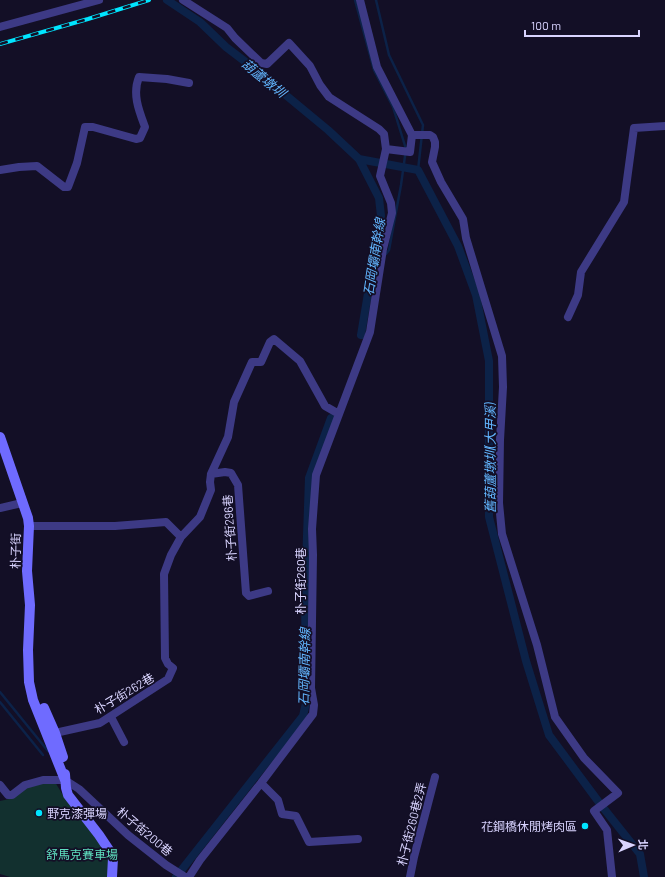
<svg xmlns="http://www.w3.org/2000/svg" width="665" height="877" viewBox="0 0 665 877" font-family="Barlow,'Noto Sans TC',sans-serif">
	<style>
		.green { fill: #12302f }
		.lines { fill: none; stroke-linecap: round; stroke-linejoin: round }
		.stream { stroke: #0c2248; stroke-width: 2.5 }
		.canal { stroke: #0c2248; stroke-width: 8 }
		.street { stroke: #3d3a85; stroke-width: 8 }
		.secondary { stroke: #6f6bff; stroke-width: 10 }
		.rail-casing { stroke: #00e5ff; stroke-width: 4 }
		.rail { stroke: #130f26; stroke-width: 2.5; stroke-dasharray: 8; stroke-linecap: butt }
		.poi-dot { fill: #00e5ff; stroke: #130f26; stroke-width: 1.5 }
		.labels { text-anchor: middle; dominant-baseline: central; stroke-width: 3.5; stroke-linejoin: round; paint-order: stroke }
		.street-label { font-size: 12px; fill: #d9d4ff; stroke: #130f26 }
		.poi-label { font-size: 12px; fill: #d9d4ff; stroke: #130f26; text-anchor: start }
		.park-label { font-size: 12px; fill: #5fe0c0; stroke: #130f26 }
		.water-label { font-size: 13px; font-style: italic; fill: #62b6ff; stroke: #130f26 }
	</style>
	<rect width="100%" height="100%" fill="#130f26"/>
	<path class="green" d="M 55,782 L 64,797 L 108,854 L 109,877 L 10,877 L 0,874 L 0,801 L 9,799 L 27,786 Z"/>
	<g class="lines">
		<path class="stream" d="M 355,0 L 374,70 L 393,107 L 406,149 L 401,185 L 389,250 L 386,254
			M 376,0 L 389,55 L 423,125 L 418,170
			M 0,692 L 48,751
			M 0,702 L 43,755"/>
		<path class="canal" d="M 167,0 L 200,22 L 226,47 L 247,63 L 328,130 L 359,159 L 379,198 L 381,216 L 361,335
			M 359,159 L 418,170 L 458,246 L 476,295 L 489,361 L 489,517 L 526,661 L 549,735 L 601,805 L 640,854 L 644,877
			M 176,877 L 303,716 L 306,703 L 305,594 L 309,478 L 331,418"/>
		<path class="street" d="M 183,0 L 227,28 L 235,38 L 261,63 L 267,64 L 289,43 L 310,66 L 320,85 L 329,97 L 379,129 L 384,134 L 386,149 L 380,176 L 391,203 L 392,213 L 383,249 L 370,332 L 316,475 L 312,529 L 313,555 L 311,688 L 314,705 L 313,714 L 261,783 L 200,860 L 189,877
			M 360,0 L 377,67 L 412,135 L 410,152 L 386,149
			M 0,27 L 99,0
			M 412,135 L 430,135 L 433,137 L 435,142 L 435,147 L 432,162 L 441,182 L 463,219 L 466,238 L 502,356 L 503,387 L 500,440 L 499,503 L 502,534 L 537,645 L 555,717 L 584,758 L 618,793 L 594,811 L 607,830 L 612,877
			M 0,170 L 19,167 L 37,166 L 64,187 L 68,187 L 77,163 L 85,127 L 93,127 L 136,139 L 140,138 L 145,127 C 139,111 132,94 139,77 L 167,79 L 189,83
			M 568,317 L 578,295 L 581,272 L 624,202 L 634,128 L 665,126
			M 211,474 L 228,437 L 234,402 L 252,362 L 261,362 L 270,342 L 274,339 L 300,361 L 325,406 L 339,414
			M 0,508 L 22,503
			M 29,526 L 115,526 L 166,522 L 181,537 L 200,517 L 211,490 L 210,482 L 211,474 L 225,472 L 231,473 L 238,485 L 246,593 L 249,596 L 268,591
			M 111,717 L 124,742
			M 55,733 L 100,723 L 168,679 L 173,668 L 168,664 L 165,658 L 164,574 L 171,555 L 181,537
			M 261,783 L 278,800 L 282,814 L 296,816 L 309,842 L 358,839
			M 0,785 L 8,795 L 12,795 L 25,785 L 43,780 L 65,780 L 79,789 L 128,835 L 166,865 L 185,877
			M 410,877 L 414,857 L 435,777"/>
		<path class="secondary" d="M 0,437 L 28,518 L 29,526 L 27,571 L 30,605 L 28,650 L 29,682 L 33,700 L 65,780
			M 44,708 L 55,733 L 63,757
			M 65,774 L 66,788 L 68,795 L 99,835 L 109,850 L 113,858 L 112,877"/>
		<defs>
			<path id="rail" d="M 0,44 L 88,19 L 149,0"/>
		</defs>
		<use href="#rail" class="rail-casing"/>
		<use href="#rail" class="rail"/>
	</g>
	<g class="poi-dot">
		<circle cx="39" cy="813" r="4"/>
		<circle cx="585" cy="826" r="4"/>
	</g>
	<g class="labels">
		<g class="street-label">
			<text transform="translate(229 528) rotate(-94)">朴子街296巷</text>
			<text transform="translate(15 551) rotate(-89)">朴子街</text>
			<text transform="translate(300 581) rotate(-90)">朴子街260巷</text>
			<text transform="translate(124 693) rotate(-31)">朴子街262巷</text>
			<text transform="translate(411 824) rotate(-76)">朴子街260巷2弄</text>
			<text transform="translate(145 831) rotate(40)">朴子街200巷</text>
		</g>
		<g class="poi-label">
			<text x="47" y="813">野克漆彈場</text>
			<text x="577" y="826" text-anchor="end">花鋼橋休閒烤肉區</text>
		</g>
		<g class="park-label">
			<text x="82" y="854">舒馬克賽車場</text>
		</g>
		<g class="water-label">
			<text transform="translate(264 78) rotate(39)">葫蘆墩圳</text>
			<text transform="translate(374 257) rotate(-81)">石岡壩南幹線</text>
			<text transform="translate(490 458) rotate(-90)">舊葫蘆墩圳(大甲溪)</text>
			<text transform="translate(304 667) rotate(-89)">石岡壩南幹線</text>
		</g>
	</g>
	<g transform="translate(633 845) rotate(88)" stroke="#130f26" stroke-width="3" paint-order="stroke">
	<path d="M0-3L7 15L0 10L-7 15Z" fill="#d9d4ff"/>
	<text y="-6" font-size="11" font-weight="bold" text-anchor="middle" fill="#d9d4ff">北</text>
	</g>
	<path d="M525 30v6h114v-6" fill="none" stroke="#d9d4ff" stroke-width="2"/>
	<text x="531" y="30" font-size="12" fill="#d9d4ff" stroke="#130f26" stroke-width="3" paint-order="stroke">100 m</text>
</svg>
